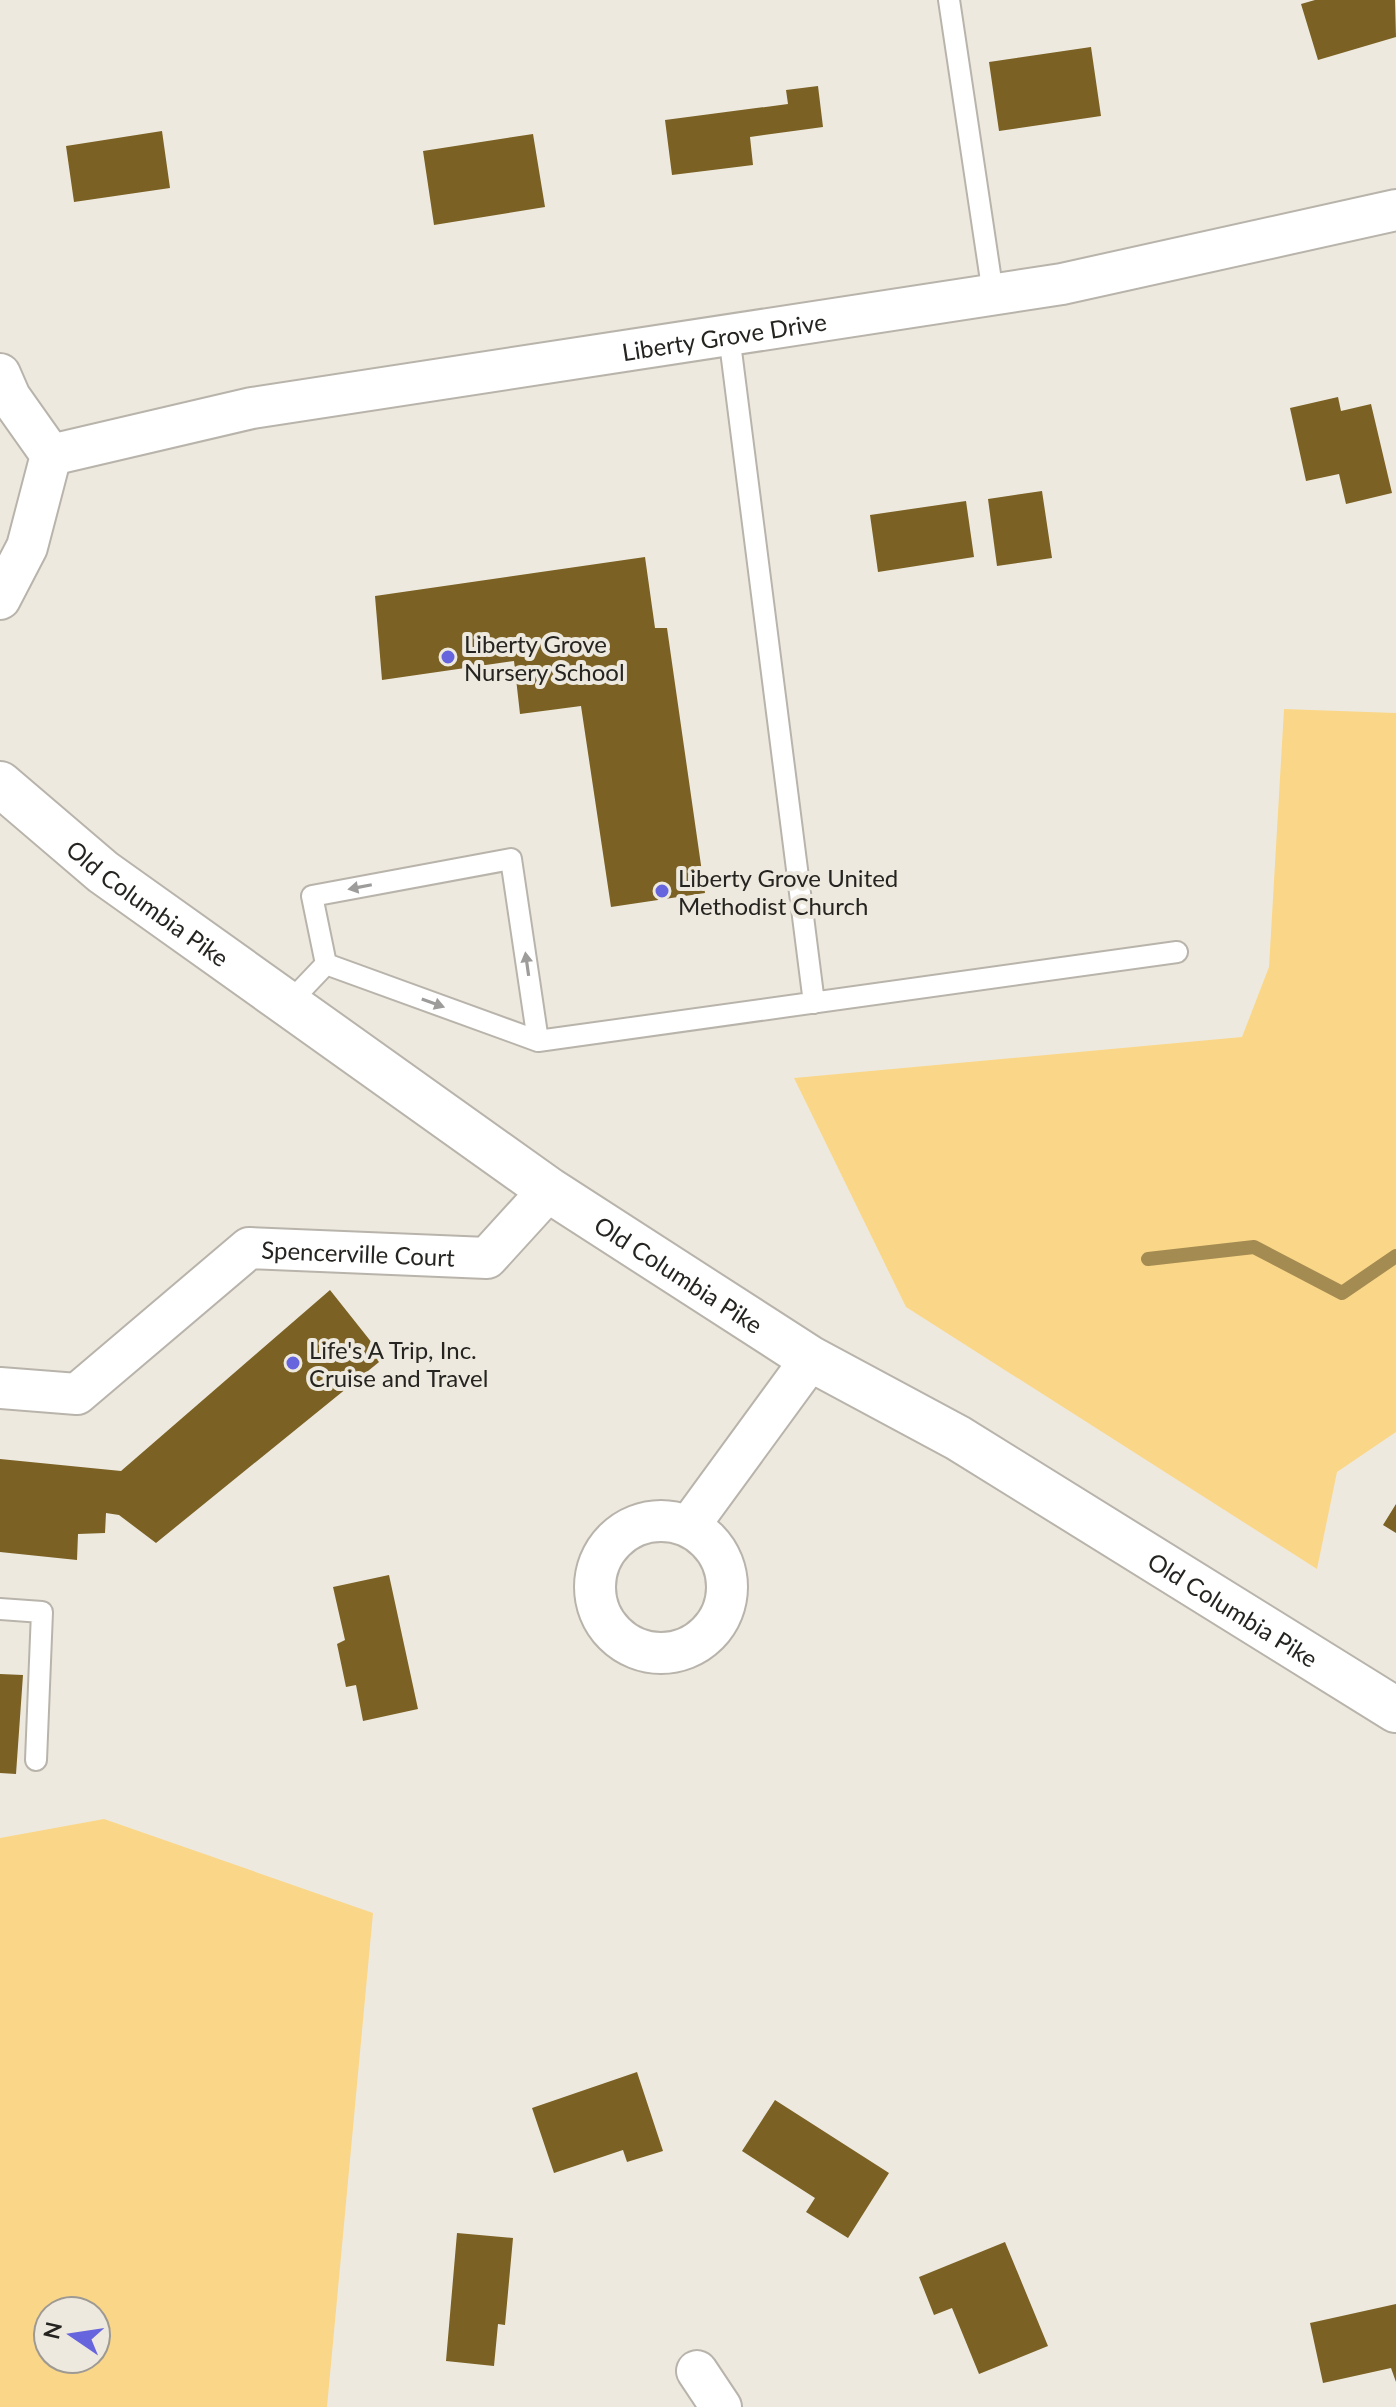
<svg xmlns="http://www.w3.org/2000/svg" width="1396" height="2407" viewBox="0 0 1396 2407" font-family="Lato,sans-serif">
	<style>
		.green { fill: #fad788; fill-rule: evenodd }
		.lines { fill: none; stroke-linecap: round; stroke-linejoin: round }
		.stream { stroke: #a48b52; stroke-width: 14 }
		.building { fill: #7b6123 }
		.lane-casing { stroke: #b9b4ab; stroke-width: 24 }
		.street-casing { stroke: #b9b4ab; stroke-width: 44 }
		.secondary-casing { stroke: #b9b4ab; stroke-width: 48 }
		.lane { stroke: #fff; stroke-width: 20 }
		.street { stroke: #fff; stroke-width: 40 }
		.secondary { stroke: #fff; stroke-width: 44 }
		.oneway { fill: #9d9c9b }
		.poi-dot { fill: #6765de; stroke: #eee9df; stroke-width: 3 }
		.labels { text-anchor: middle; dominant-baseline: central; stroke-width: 8; stroke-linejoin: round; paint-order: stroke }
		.street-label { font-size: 24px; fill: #252420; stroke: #eee9df }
		.poi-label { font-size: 24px; fill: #252420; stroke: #eee9df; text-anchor: start }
	</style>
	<rect width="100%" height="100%" fill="#eee9df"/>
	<path class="green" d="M 1284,709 L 1396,713 L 1396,1432 L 1337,1472 L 1317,1569 L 906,1307 L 794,1078 L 1242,1037 L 1269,967 Z
		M 104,1819 L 373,1913 L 327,2407 L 0,2407 L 0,1838 ZM 96,2311 L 96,2359 L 48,2359 L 48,2311 Z"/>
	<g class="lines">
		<path class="stream" d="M 1148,1259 L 1254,1247 L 1342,1293 L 1396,1256"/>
	</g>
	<path class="building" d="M 1315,0 L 1395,0 L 1396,37 L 1318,60 L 1301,4 Z
		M 1091,47 L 1101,116 L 999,131 L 989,62 Z
		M 818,86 L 823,127 L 750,137 L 753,165 L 672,175 L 665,120 L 788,104 L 786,90 Z
		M 162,131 L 170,188 L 74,202 L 66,146 Z
		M 533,134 L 545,207 L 434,225 L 423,151 Z
		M 1338,397 L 1341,411 L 1371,404 L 1392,493 L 1346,504 L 1339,474 L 1306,481 L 1290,408 Z
		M 1042,491 L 1052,558 L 997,566 L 988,499 Z
		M 966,501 L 974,557 L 878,572 L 870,515 Z
		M 645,557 L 655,628 L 667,628 L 705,893 L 611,907 L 581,706 L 520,714 L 514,661 L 382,680 L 375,596 Z
		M 330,1290 L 384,1358 L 156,1543 L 119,1515 L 106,1513 L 105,1533 L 78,1534 L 77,1560 L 0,1552 L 0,1459 L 121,1471 Z
		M 1396,1504 L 1396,1533 L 1383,1525 Z
		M 389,1575 L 418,1709 L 363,1721 L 356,1685 L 346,1687 L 337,1644 L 345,1640 L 333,1587 Z
		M 0,1674 L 23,1675 L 16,1774 L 0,1773 Z
		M 637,2072 L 663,2151 L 627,2162 L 623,2150 L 554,2173 L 532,2108 Z
		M 775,2100 L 889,2173 L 848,2238 L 806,2212 L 815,2198 L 742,2151 Z
		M 457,2233 L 513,2238 L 505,2325 L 498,2324 L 494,2366 L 446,2361 Z
		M 1005,2242 L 1048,2346 L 979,2374 L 952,2308 L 934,2315 L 919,2277 Z
		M 1396,2304 L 1396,2382 L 1391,2368 L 1323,2383 L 1310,2323 Z"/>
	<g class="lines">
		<defs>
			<path id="lane" d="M 949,0 L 993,294
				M 729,335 L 814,1003
				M 326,964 L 538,1041 L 1177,952
				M 326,964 L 312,896 L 511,859 L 538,1041
				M 288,1004 L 326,964
				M 0,1609 L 42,1612 L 36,1760"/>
			<g id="street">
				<path d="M 0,374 L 10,397 L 51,455 L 27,547 L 0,599"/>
				<path id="s1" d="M 51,455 L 252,408 L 1062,284 L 1396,210"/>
				<path id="s2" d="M 0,1388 L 77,1394 L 249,1248 L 487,1258 L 549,1190"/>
				<circle cx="661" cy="1587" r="66"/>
				<path d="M 689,1526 L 811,1359"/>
				<path d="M 697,2371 L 721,2407"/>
			</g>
			<g id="secondary">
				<path id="s3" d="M 0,784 L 103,872 L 549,1190 L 811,1359 L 958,1438 L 1396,1710"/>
			</g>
		</defs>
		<use href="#lane" class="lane-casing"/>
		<use href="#street" class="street-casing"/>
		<use href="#secondary" class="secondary-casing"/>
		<use href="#lane" class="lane"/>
		<use href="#street" class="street"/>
		<use href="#secondary" class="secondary"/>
	</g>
	<defs><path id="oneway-solid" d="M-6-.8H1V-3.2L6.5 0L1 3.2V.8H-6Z" transform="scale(2)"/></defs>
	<g class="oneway">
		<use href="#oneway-solid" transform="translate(360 887) rotate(169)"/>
		<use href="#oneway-solid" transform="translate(527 964) rotate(-98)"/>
		<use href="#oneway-solid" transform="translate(433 1003) rotate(20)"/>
	</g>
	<g class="poi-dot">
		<circle cx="448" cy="657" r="8"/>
		<circle cx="662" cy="891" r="8"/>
		<circle cx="293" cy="1363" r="8"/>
	</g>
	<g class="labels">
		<g class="street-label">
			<text stroke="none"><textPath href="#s1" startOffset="684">Liberty Grove Drive</textPath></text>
			<text stroke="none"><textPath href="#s3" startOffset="190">Old Columbia Pike</textPath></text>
			<text stroke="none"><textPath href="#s2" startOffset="412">Spencerville Court</textPath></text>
			<text stroke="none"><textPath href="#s3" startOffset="838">Old Columbia Pike</textPath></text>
			<text stroke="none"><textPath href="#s3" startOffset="1486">Old Columbia Pike</textPath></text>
		</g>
		<g class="poi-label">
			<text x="464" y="643">Liberty Grove<tspan x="464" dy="28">Nursery School</tspan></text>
			<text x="678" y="877">Liberty Grove United<tspan x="678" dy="28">Methodist Church</tspan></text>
			<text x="309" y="1349">Life's A Trip, Inc.<tspan x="309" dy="28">Cruise and Travel</tspan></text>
		</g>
	</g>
	<g transform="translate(72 2335) rotate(283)"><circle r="38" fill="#eee9df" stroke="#9e9a93" stroke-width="2"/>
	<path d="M0-6L14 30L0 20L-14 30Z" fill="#6765de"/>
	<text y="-12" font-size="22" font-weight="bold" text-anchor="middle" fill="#252420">N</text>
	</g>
</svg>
